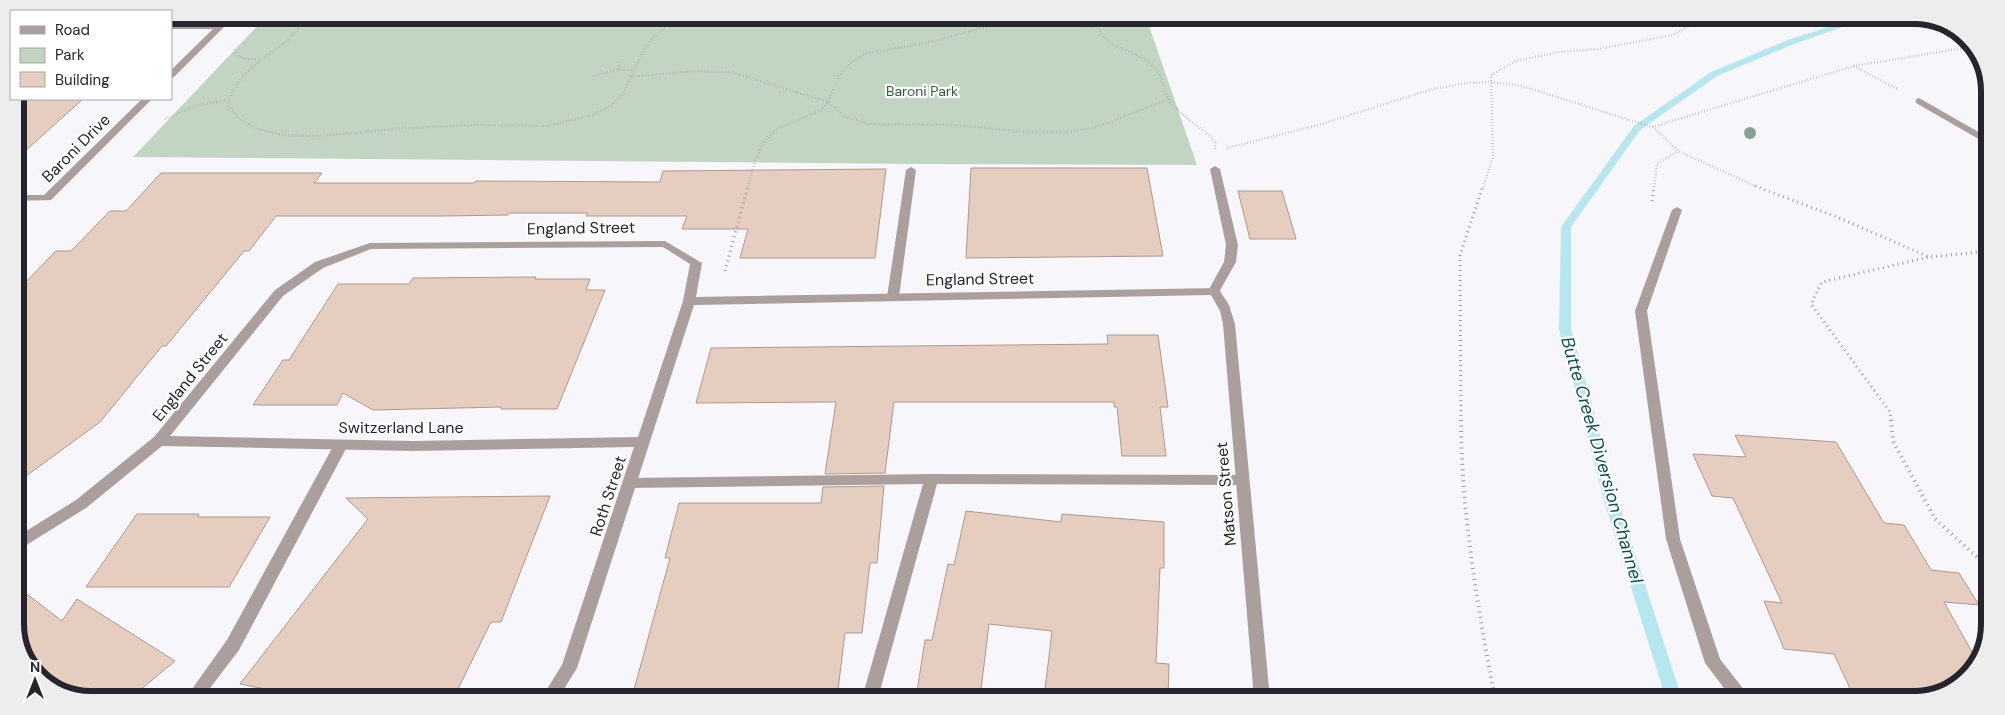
<svg xmlns="http://www.w3.org/2000/svg" width="2005" height="715" viewBox="0 0 2005 715" font-family="'DM Sans',sans-serif">
	<style>
		.green { fill: #c2d5c3 }
		.lines { fill: none; stroke-linecap: round; stroke-linejoin: round }
		.stream { fill: #b5e7ee; fill-rule: evenodd }
		.building { fill: #e5cdbf; stroke: #b0998b }
		.path-far2 { stroke: #9d9ca3; stroke-width: 2.5; stroke-dasharray: 0.5 2.5; stroke-linecap: butt }
		.path-far1 { stroke: #9d9ca3; stroke-width: 3; stroke-dasharray: 1 4; stroke-linecap: butt }
		.path { stroke: #9d9ca3; stroke-width: 4; stroke-dasharray: 1 4.5; stroke-linecap: butt }
		.lane { fill: #ab9f9d; fill-rule: evenodd }
		.street { fill: #ab9f9d; fill-rule: evenodd }
		.tree { fill: #88a18e }
		.labels { text-anchor: middle; dominant-baseline: central; stroke-width: 4.5; stroke-linejoin: round; paint-order: stroke }
		.far-park-label { font-size: 14px; fill: #2e5c35; stroke: #fff }
		.street-label { font-size: 16px; fill: #26242d; stroke: #fff }
		.water-label { font-size: 18px; font-style: italic; fill: #065058; stroke: #fff }
		.rim { fill: none; stroke: #26242d; stroke-width: 6 }
	</style>
	<rect width="100%" height="100%" fill="#f7f6fb"/>
	<path class="green" d="M 268,15 L 1146,17 L 1197,165 L 923,164 L 133,157 Z"/>
	<g class="lines">
		<path class="stream" d="M 1853,19 L 1865,19 L 1794,44 L 1717,76 L 1640,130 L 1571,227 L 1571,329 L 1619,504 L 1682,699 L 1666,699 L 1605,504 L 1559,329 L 1561,227 L 1634,126 L 1711,72 L 1788,40 Z"/>
	</g>
	<path class="building" d="M 15,99 L 83,99 L 15,160 Z
		M 971,168 L 1147,168 L 1163,256 L 966,258 Z
		M 886,169 L 875,258 L 740,258 L 748,229 L 682,229 L 687,216 L 586,216 L 588,213 L 509,213 L 508,215 L 441,216 L 276,216 L 249,251 L 244,251 L 166,346 L 162,346 L 100,422 L 15,484 L 15,293 L 56,251 L 71,251 L 110,211 L 126,211 L 161,173 L 322,173 L 314,183 L 474,183 L 476,181 L 660,182 L 663,171 Z
		M 1238,191 L 1282,191 L 1296,239 L 1250,239 Z
		M 536,277 L 535,279 L 590,279 L 586,290 L 605,290 L 557,409 L 501,409 L 501,407 L 373,410 L 343,393 L 337,405 L 253,405 L 283,360 L 289,360 L 338,284 L 409,284 L 413,278 Z
		M 1107,335 L 1158,335 L 1168,407 L 1160,407 L 1166,456 L 1122,456 L 1117,407 L 1114,407 L 1114,402 L 894,402 L 885,473 L 825,474 L 836,402 L 696,403 L 711,348 L 1108,344 Z
		M 1735,435 L 1836,442 L 1884,523 L 1904,525 L 1931,570 L 1959,573 L 1979,605 L 1944,602 L 1977,661 L 1960,685 L 1915,700 L 1882,700 L 1854,697 L 1834,654 L 1784,649 L 1764,601 L 1782,603 L 1733,498 L 1712,496 L 1693,454 L 1746,457 Z
		M 884,486 L 877,563 L 870,563 L 862,633 L 845,633 L 837,698 L 632,697 L 670,558 L 665,558 L 679,503 L 821,503 L 823,487 Z
		M 550,496 L 501,622 L 491,622 L 454,697 L 344,697 L 292,692 L 290,694 L 240,684 L 368,519 L 346,498 Z
		M 966,511 L 1061,522 L 1062,514 L 1164,522 L 1164,568 L 1160,568 L 1156,663 L 1169,664 L 1168,698 L 1044,698 L 1052,631 L 989,624 L 980,698 L 916,698 L 925,640 L 932,640 L 948,564 L 954,565 Z
		M 137,514 L 199,514 L 198,517 L 270,517 L 229,587 L 86,587 Z
		M 15,585 L 62,621 L 77,599 L 175,661 L 133,696 L 66,696 L 31,671 L 15,630 Z"/>
	<g class="lines">
		<path class="path-far2" d="M 306,15 C 292,47 262,53 242,78 C 234,86 231,96 228,106 L 239,119 L 257,129 L 282,135 L 320,136 L 405,128 L 473,125 L 547,126 L 593,115 L 612,105 L 623,94 L 645,47 L 674,16
			M 1094,17 C 1105,53 1126,44 1150,64 C 1166,76 1160,84 1168,97 C 1177,113 1196,124 1210,136 L 1215,142 L 1215,149
			M 234,49 L 234,53 L 245,59 L 261,59
			M 619,62 L 618,70 L 633,70
			M 1854,66 L 1899,90
			M 593,76 L 618,70
			M 630,77 L 695,71 L 731,72 L 828,102 L 846,117 L 868,124 L 954,125 L 1030,132 L 1068,132 L 1087,129 L 1108,123 L 1169,99
			M 165,119 L 199,105 L 229,100
			M 1653,127 L 1678,151 L 1758,187
			M 1227,148 L 1322,124 L 1429,90 L 1466,83 L 1490,82 L 1522,86 L 1652,127 L 1854,66 L 1975,46
			M 748,187 L 754,164 L 763,143 L 775,130 L 821,110 L 828,102 L 839,76 L 850,63 L 867,53 L 926,43 L 1008,21 L 1096,27
			M 1483,187 L 1493,157 L 1491,75 L 1516,61 L 1558,52 L 1598,49 L 1673,35 L 1704,18
			M 1654,187 L 1657,164 L 1678,151"/>
		<path class="path-far1" d="M 1755,186 L 1837,217 L 1929,257 L 1989,251
			M 1652,201 L 1654,186
			M 725,271 L 748,186
			M 1461,421 L 1460,255 L 1483,186
			M 1891,421 L 1890,412 L 1811,304 L 1822,282 L 1929,257"/>
		<path class="path" d="M 1461,420 C 1461,511 1478,609 1495,699
			M 1891,420 L 1893,441 L 1935,519 L 1987,566"/>
		<path class="lane" d="M 1215,166 L 1220,169 L 1238,245 L 1236,262 L 1218,294 L 1214,295 L 1208,291 L 1224,262 L 1226,245 L 1210,169 Z
			M 911,167 L 916,170 L 899,297 L 893,301 L 887,297 L 906,170 Z
			M 1677,207 L 1682,210 L 1647,311 L 1680,539 L 1720,659 L 1752,700 L 1733,700 L 1705,663 L 1666,539 L 1635,311 L 1672,210 Z
			M 341,440 L 346,441 L 348,445 L 239,650 L 204,696 L 187,696 L 227,640 L 336,441 Z
			M 932,474 L 1242,475 L 1247,476 L 1249,480 L 1247,484 L 1242,485 L 937,484 L 878,698 L 862,698 L 923,484 L 630,488 L 625,487 L 623,483 L 625,479 L 630,478 Z"/>
		<path class="street" d="M 227,15 L 236,15 L 174,77 L 171,78 L 171,70 L 213,29 L 171,29 L 171,23 L 219,23 Z
			M 1919,98 L 1989,138 L 1989,145 L 1916,103 L 1916,99 Z
			M 142,99 L 152,99 L 51,200 L 15,201 L 15,195 L 44,195 Z
			M 665,241 L 702,263 L 696,297 L 1218,288 L 1229,305 L 1235,324 L 1270,699 L 1254,699 L 1223,324 L 1220,311 L 1211,295 L 694,305 L 577,668 L 559,697 L 542,697 L 562,665 L 634,447 L 413,451 L 162,446 L 86,508 L 15,552 L 15,538 L 76,500 L 154,437 L 275,290 L 315,262 L 370,243 ZM 663,247 L 690,264 L 683,301 L 638,437 L 413,441 L 170,436 L 283,296 L 323,268 L 371,249 Z"/>
	</g>
	<circle class="tree" cx="1750" cy="133" r="6"/>
	<g class="labels">
		<g class="far-park-label">
			<text x="922" y="91">Baroni Park</text>
		</g>
		<g class="street-label">
			<text transform="translate(76 148) rotate(-45)">Baroni Drive</text>
			<text transform="translate(581 228) rotate(-1)">England Street</text>
			<text transform="translate(980 279) rotate(-1)">England Street</text>
			<text transform="translate(190 377) rotate(-51)">England Street</text>
			<text x="401" y="427">Switzerland Lane</text>
			<text transform="translate(1226 494) rotate(-95)">Matson Street</text>
			<text transform="translate(608 496) rotate(-72)">Roth Street</text>
		</g>
		<g class="water-label">
			<text transform="translate(1602 460) rotate(74)">Butte Creek Diversion Channel</text>
		</g>
	</g>
	<path d="M0 0H2005V715H0ZM91 24H1914A67 67 0 0 1 1981 91V624A67 67 0 0 1 1914 691H91A67 67 0 0 1 24 624V91A67 67 0 0 1 91 24Z" fill="#eeedee" fill-rule="evenodd"/>
	<path class="rim" d="M91 24H1914A67 67 0 0 1 1981 91V624A67 67 0 0 1 1914 691H91A67 67 0 0 1 24 624V91A67 67 0 0 1 91 24Z"/>
	<rect x="10" y="10" width="162" height="90" fill="#ffffff" stroke="#a8a7ab"/>
	<rect x="20" y="26" width="25" height="8" fill="#ab9f9d" stroke="#a8a7ab"/>
	<text x="55" y="35" font-size="15" fill="#26242d">Road</text>
	<rect x="20" y="48" width="25" height="15" fill="#c2d5c3" stroke="#a8a7ab"/>
	<text x="55" y="60" font-size="15" fill="#26242d">Park</text>
	<rect x="20" y="72" width="25" height="15" fill="#e5cdbf" stroke="#a8a7ab"/>
	<text x="55" y="85" font-size="15" fill="#26242d">Building</text>
	<g transform="translate(35 680)" stroke="#ffffff" stroke-width="4" paint-order="stroke">
	<path d="M0-4L9 19L0 12L-9 19Z" fill="#26242d"/>
	<text y="-8" font-size="14" font-weight="bold" text-anchor="middle" fill="#26242d">N</text>
	</g>
</svg>
